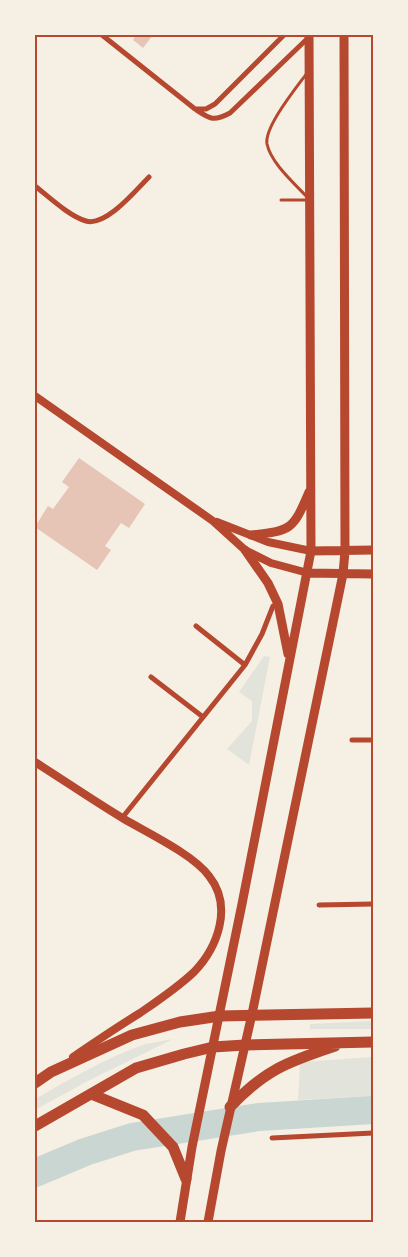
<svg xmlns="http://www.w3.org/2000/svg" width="408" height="1257" viewBox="0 0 408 1257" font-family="'Noto Sans',sans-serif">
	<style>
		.green { fill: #e2e4dc }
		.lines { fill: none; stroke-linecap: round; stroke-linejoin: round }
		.river { stroke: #c9d6d2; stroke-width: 28 }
		.building { fill: #e6c5b7 }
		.service { stroke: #b5482f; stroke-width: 3 }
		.minor { stroke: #b5482f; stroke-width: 5 }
		.tertiary { stroke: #b5482f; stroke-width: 8 }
		.secondary { stroke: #b5482f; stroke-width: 9 }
		.trunk { stroke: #b5482f; stroke-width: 11 }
		.neatline { fill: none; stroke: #b5482f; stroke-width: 2 }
	</style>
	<rect width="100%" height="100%" fill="#f6efe4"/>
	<path class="green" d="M 264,656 L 270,657 L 249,765 L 227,749 L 252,721 L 252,701 L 239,692 Z
		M 373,1021 L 373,1029 L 310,1029 L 310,1024 Z
		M 173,1039 L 84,1083 L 35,1110 L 35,1099 C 70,1079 107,1057 146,1044 C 155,1042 164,1041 173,1039 Z
		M 373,1057 L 373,1096 L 298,1100 L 300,1062 Z"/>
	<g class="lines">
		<path class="river" d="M 35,1173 L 85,1152 L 132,1137 L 259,1117 L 373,1110"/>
	</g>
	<path class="building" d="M 136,35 L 153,35 L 143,48 L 133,40 Z
		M 79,458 L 145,504 L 129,528 L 121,523 L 105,546 L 111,550 L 97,570 L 35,527 L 48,506 L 53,509 L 69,487 L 62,482 Z"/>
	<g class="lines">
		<path class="service" d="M 307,197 C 294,183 271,163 267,144 C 264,127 297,87 307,73
			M 281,200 L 309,200"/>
		<path class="minor" d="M 102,35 L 195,109 C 210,119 213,122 230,113 L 308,38
			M 195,109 L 206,109 L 215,104 L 284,35
			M 35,186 C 49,197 69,216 86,221 C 106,227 136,190 149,177
			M 196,626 L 245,665
			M 151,677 L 203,717
			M 352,740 L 373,740
			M 122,818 L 245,665 L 262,634 L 273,606
			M 319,905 L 373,904
			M 272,1138 L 373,1133"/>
		<path class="tertiary" d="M 35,396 L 213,521 L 245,550 L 271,563 L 308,573
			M 217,522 L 268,542 L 311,551
			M 35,762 C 65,781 94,801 124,819 C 148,833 194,855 209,876 C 233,906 218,947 194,972 C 177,988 159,1000 140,1013 C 117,1027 95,1042 73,1057"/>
		<path class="secondary" d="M 251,535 C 291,531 293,530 309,492
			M 245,550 L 268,583 L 278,604 L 288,654
			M 311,551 L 373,550
			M 308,573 L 373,574
			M 180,1222 L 192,1147 L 242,904 L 311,551 L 309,35
			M 208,1222 L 221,1151 L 252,1014 L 343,574 L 345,551 L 344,35"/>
		<path class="trunk" d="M 35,1083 L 51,1072 L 132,1035 L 180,1022 L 220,1016 L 373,1013
			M 91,1094 L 143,1115 L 173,1147 L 186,1179
			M 230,1107 C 265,1070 287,1062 335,1046
			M 35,1126 L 136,1068 L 184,1054 L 213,1047 L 245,1045 L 373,1042"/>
	</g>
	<rect width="408" height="1257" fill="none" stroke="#f6efe4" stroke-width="72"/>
	<rect x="36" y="36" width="336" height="1185" class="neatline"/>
</svg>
